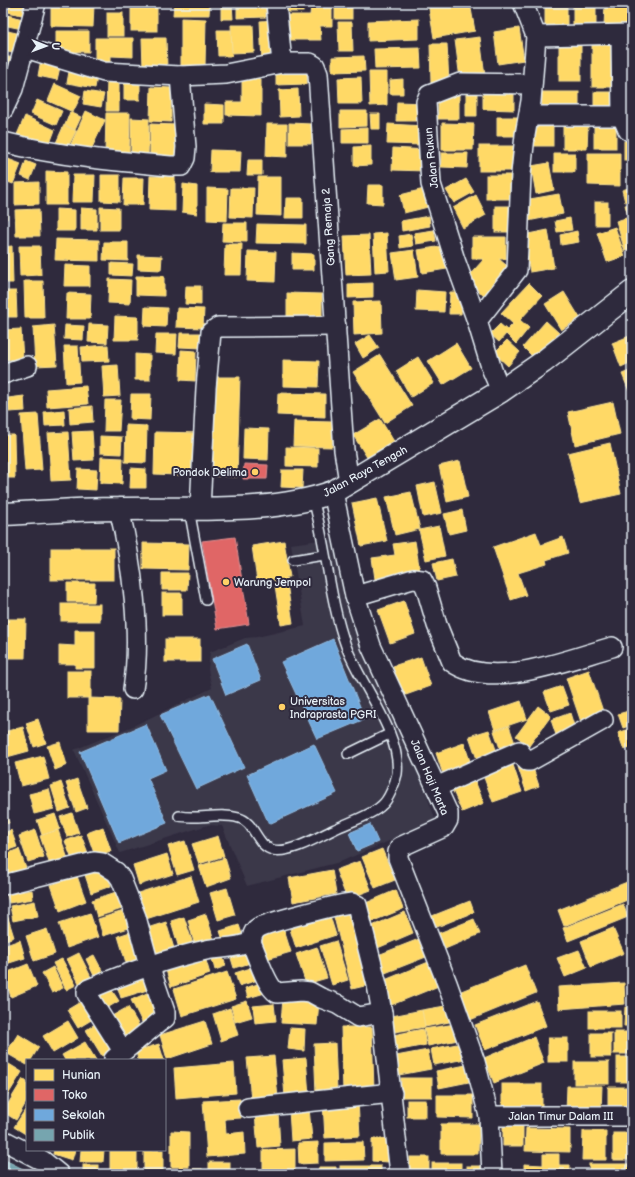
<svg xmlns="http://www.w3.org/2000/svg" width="635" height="1177" viewBox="0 0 635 1177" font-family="'Balsamiq Sans',sans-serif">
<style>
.built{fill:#3b3749}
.homes{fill:#ffd966;stroke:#f8e092}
.shops{fill:#e06666;stroke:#e29092}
.schools{fill:#6fa8dc;stroke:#93bee4}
.public{fill:#76a5af;stroke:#98bcc5}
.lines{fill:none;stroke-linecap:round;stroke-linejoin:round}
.lane-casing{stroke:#e8f1f8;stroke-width:12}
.street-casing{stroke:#e8f1f8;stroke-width:22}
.secondary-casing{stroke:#e8f1f8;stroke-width:25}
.lane{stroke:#2f2a3d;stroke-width:9}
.street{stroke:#2f2a3d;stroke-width:19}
.secondary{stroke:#2f2a3d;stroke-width:22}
.poi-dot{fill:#ffd166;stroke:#2f2a3d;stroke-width:1.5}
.labels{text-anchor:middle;stroke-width:4;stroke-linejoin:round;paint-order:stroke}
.street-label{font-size:11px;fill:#e8f1f8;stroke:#2f2a3d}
.poi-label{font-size:11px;fill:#e8f1f8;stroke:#2f2a3d;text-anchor:start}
</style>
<rect width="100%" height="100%" fill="#2f2a3d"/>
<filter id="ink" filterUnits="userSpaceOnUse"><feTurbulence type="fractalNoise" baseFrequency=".025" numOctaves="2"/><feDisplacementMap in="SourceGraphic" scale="8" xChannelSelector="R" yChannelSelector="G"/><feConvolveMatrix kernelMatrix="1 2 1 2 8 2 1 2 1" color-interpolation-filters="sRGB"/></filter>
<g filter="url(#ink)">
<path class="built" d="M342,537L415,763L436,821L340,862L247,886L222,826L208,825L120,853L74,750L133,726L212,688L208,670L210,652L245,638L257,637L305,626L291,544Z"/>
<g class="homes">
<path d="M3,3H24L22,15L3,11Z"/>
<path d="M95,3H126V6L95,5Z"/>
<path d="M174,3H210L209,15H173Z"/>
<path d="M221,3H232L233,19H221Z"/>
<path d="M237,3H265L266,17L237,18Z"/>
<rect x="280" y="3" width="23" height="9"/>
<rect x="335" y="3" width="17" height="16"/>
<path d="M428,3H443L444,7L470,3L475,31L434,38Z"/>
<path d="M529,3H543L533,10Z"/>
<path d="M573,3H596V30L573,29Z"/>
<path d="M605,3H632V28L604,27Z"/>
<path d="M51,4L94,5L93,27L51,26Z"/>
<path d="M311,5H332V26H320L321,40H281V15H310Z"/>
<rect x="131" y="7" width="26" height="24"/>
<rect x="545" y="7" width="22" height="23"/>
<rect x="107" y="13" width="16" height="23"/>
<path d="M3,14L23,19L22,29L3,25Z"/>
<path d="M181,18L206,19L205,67L181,66Z"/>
<path d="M419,19V39L368,41V21Z"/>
<path d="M276,20L277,61L262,62L260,21Z"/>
<path d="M338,22H352L353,51H339Z"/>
<path d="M231,25H253L254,52L232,53Z"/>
<path d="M519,28L524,60L498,64L494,32Z"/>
<path d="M3,30L21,34L17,54L3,51Z"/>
<path d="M217,30H231L232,56H218Z"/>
<path d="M56,31H89V52L56,51Z"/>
<path d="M480,37L485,76L460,79L455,40Z"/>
<path d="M95,38H133V57L111,56V67L95,66Z"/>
<path d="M142,38H166L167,68H143Z"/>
<rect x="559" y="41" width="22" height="40"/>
<rect x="592" y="43" width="23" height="44"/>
<path d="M430,44H447L449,83L431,84Z"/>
<path d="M420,48L421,68L375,69L374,49Z"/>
<path d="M3,56L14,58L9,81L3,80Z"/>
<path d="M364,56L365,71L332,72V57Z"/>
<path d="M41,59L61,63L57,80L38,76Z"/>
<path d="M70,66L98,71L95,88L67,83Z"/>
<path d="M307,70V84L276,85V71Z"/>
<path d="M369,72H387V105L370,106Z"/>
<path d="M361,77L362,104H339L338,78Z"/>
<path d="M242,79H261V116L226,115V102H242Z"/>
<path d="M403,79V94H390V80Z"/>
<path d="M107,80L119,81V111H106Z"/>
<path d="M124,83L140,84V100H124Z"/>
<path d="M55,84L81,96L73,112L48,101Z"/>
<path d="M151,87L171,88V122L150,121Z"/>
<path d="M466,88L477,89V116H466Z"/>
<path d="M483,88H514V110L483,109Z"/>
<path d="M298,89L299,116L280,117L279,90Z"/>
<path d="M85,91L104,94L101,107L83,104Z"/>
<rect x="542" y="92" width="37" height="22"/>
<rect x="594" y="92" width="18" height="22"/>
<rect x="438" y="94" width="21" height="25"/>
<path d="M37,100L62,111L56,125L31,114Z"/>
<path d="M397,102L425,103L424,121H396Z"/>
<path d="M204,104L224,105V124H204Z"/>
<path d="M86,111L105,120L90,152L71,144Z"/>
<path d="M340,111H367V126L340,127Z"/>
<path d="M70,112L81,117L75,130L65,125Z"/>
<path d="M106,113H130L129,156L105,155Z"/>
<path d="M370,114H380V129H371Z"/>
<path d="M25,116L55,130L47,151L16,137Z"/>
<path d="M497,117H518L517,136H497Z"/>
<path d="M131,118L149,119L148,158L131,157Z"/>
<path d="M289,123L312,124L311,144H289Z"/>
<path d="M442,123L474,124L473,150H442Z"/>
<rect x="594" y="123" width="22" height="25"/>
<path d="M150,124L177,125V161L150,160Z"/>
<path d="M267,124H287V157L266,156Z"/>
<path d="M388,124L425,126L424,145L387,144Z"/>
<path d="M64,125L76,131L66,151L55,145Z"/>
<path d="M563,125L588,126L587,149H563Z"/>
<rect x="530" y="127" width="23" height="19"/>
<path d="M368,128V143H342V129Z"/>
<rect x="624" y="141" width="8" height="19"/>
<path d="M371,146V165L354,166V147Z"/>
<rect x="479" y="146" width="41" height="25"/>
<path d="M393,148L427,150L426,171L392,170Z"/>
<path d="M211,150L241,151L240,172H210Z"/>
<path d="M441,153H468L467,168L441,167Z"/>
<rect x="554" y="153" width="21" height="19"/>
<path d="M588,153H620V186L588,185Z"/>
<path d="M3,157L21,164L13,184L3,180Z"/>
<path d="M248,160H262V175H247Z"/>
<path d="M26,161L36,165L30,180L21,176Z"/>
<path d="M549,163L554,190L536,194L531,166Z"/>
<path d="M46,171L67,172V205H46Z"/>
<path d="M73,175H95L94,202H72Z"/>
<path d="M101,175H120V202L101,201Z"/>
<rect x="486" y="175" width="28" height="24"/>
<path d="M150,176L175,177V211L149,210Z"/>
<path d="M258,177H281V216L257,215Z"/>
<path d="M124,178H144L143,205H123Z"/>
<path d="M466,179L474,192L454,203L446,190Z"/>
<path d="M39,182V204L15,205V183Z"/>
<path d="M183,184L197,186V214L182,212Z"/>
<path d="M368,185H383V204L367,203Z"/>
<path d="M3,187H6L7,219L3,220Z"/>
<path d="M632,187V200L625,202L622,190Z"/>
<path d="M207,188L228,189L227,221L207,220Z"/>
<path d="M231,188H254L253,218L230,217Z"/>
<path d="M428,188L432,206L404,213L400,195Z"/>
<path d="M559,194L563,214L528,221L524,200Z"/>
<path d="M476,195L486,215L463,228L453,208Z"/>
<path d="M286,198H303V218H285Z"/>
<rect x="595" y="202" width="13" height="23"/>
<path d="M632,204V229L625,205Z"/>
<rect x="495" y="206" width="18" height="26"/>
<path d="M100,207L119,208V230H100Z"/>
<path d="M81,208L97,209V230H81Z"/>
<path d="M39,209L40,236H16L15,210Z"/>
<path d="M56,209L75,210V231H56Z"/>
<path d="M429,216L430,226L402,231L401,221Z"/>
<path d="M570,218L572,230L557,232L555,221Z"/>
<path d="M626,218L632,240V249L625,251L616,221Z"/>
<path d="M223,223H247V242L222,241Z"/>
<path d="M257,224L306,225V244L256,243Z"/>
<path d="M615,227L625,256L607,262L597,233Z"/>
<path d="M434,230L436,241L416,244L414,233Z"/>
<path d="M548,230L554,268L530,272L523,235Z"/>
<path d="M577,231L579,242L561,245L560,235Z"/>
<path d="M387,233L389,271L375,272L373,234Z"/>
<path d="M411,234L413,246L400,248L399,236Z"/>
<path d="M369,235L371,274L346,275L344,236Z"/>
<path d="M472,237H506V259H499L513,271L487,299L466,279L484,259H472Z"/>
<path d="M56,239L99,240V261L55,260Z"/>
<path d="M104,242H128V261L103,260Z"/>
<path d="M225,244H242L241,275H224Z"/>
<path d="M449,245L453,268L422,273L418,250Z"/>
<path d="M12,246L13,283H3V247Z"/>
<path d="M19,246H40L41,275L20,276Z"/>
<path d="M414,250L418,277L396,280L392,253Z"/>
<path d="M248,251L276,252L275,282L247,281Z"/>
<path d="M292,253L314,254V270H292Z"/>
<path d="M138,255L162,256L161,270L138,269Z"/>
<path d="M111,263L133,264L132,276L111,275Z"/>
<path d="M65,265L90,266V286H64Z"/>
<path d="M136,276H164V296L136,295Z"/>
<path d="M109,279L131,280L130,304L108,303Z"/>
<path d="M24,281H43L44,318H25Z"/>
<path d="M373,283V297L348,298V284Z"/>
<path d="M529,283L542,296L520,320L529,328L516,344L506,334L499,342L490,334L500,324L507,330L513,324L501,313Z"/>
<path d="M186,286H201V305L185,304Z"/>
<path d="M417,290L445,292L444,312L416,311Z"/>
<path d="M3,291H16L17,317H3Z"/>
<path d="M450,292H463L461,314H449Z"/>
<path d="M564,292L580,318L561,330L545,304Z"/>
<path d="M67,293L91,294L90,319H66Z"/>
<path d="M287,293L322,294V318H287Z"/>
<path d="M381,301L382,333L354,335L353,302Z"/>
<path d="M145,307L167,308L166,327L144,326Z"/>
<path d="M177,308L204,309L203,328L176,327Z"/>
<path d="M115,316L138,317V340H114Z"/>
<path d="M546,321L559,333L535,359L523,347Z"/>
<path d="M89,324L108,325L107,343L88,342Z"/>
<path d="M54,325L57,365L35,366L33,327Z"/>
<path d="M65,325L84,326L83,340L64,339Z"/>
<path d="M21,329L23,359L5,360L3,330Z"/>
<path d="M180,333H203L202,348L179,347Z"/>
<path d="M156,334H177L176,354L155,353Z"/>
<path d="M370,335L379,348L363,358L355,344Z"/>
<path d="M632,335V362L621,367L612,343Z"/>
<path d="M507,340L520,352L508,366L494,353Z"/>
<path d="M456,343L471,368L443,385L428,361Z"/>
<path d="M108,345L109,361L82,362L81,347Z"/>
<path d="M64,346H78L80,382L66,383Z"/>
<path d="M181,350L196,351L195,381L180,380Z"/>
<path d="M135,354L150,355V380H135Z"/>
<path d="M380,355L412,406L385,423L353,372Z"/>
<path d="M418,357L434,383L411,397L396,371Z"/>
<path d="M283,360L319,361L318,387L283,386Z"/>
<path d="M118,365L120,396L104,397L102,366Z"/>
<path d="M632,370V390L629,391L622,374Z"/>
<path d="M212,377H240L237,477L209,476Z"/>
<path d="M86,386L88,404L47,407L46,389Z"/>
<path d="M278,393L325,394V417L277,415Z"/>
<path d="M131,394H151L150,420L130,419Z"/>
<path d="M24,396L25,411L9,412L8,398Z"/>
<path d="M105,400H121L119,431H104Z"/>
<path d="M613,402L620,434L575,445L568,412Z"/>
<path d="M92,406L93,422L70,424L69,408Z"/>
<path d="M64,410L65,425L45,426L44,412Z"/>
<path d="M38,414L42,470L25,471L21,415Z"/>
<path d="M380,419L395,443L368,459L353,435Z"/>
<path d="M294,421L333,422L332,447L293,446Z"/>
<path d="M126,425L147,426L146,463L125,462Z"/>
<path d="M244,428L269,429L268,460L243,459Z"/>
<path d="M92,431L94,460L74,461L72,432Z"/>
<path d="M68,432L71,480L51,481L48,433Z"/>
<path d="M155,432L201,433L199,476L154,474Z"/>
<path d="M3,435H14L15,478H3Z"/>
<path d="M100,436L122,437L121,454L100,453Z"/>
<path d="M610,443L621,494L580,503L568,453Z"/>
<path d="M286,447L318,448V467L286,466Z"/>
<path d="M101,457L123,458L122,484L100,483Z"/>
<path d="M460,461L468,497L447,502L439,466Z"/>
<path d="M131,468L146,469V488H130Z"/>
<path d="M78,469L97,470L96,490L77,489Z"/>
<path d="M282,470H303L302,488L281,487Z"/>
<path d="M435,482L442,513L423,517L417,486Z"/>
<path d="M411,492L420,529L395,535L386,497Z"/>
<path d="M377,498L387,541L361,546L352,503Z"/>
<path d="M462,510L466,530L449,534L444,514Z"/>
<path d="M439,526L445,556L426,560L419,530Z"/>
<path d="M536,532L541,545L563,537L568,553L546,560L547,564L518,573L526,595L511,600L493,547Z"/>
<path d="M284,541L290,577H286L293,623L281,625L274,579L257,581L252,546Z"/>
<path d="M415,541L420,572L375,579L372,558L395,555L393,544Z"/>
<path d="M143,543L189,544L188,570L143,569Z"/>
<rect x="51" y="548" width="63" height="32"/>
<path d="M452,559L456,577L437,581L433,563Z"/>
<path d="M162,573H188L187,590H162Z"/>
<path d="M67,583H95L94,602H67Z"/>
<rect x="162" y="593" width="20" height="22"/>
<path d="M404,601L415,634L390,643L378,610Z"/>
<rect x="61" y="604" width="39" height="17"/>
<path d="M4,619H26L25,658H4Z"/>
<path d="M75,630H95V668H75V664H59V645L75,646Z"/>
<rect x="165" y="639" width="35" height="23"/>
<path d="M421,657L431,686L403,696L393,666Z"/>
<path d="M589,670L604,714L581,722L566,678Z"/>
<rect x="67" y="671" width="24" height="27"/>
<path d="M562,686L569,705L551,711L544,692Z"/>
<path d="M88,698L120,699L119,730H88Z"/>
<path d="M521,701L527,719L495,730L489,712Z"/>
<path d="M538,706L551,716L529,746L516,736Z"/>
<path d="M632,710V725L623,728L618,714Z"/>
<path d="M570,713L576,732L557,738L551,720Z"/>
<path d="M38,719L46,743L34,747L26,723Z"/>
<path d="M509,726L517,749L502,754L494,731Z"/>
<path d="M23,727L29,751L7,757L3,741V732Z"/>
<path d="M632,728V747L624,750L618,733Z"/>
<path d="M489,730L498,755L478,762L469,736Z"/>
<path d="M60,742L67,765L55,770L47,746Z"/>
<path d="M464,743L472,767L444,777L436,753Z"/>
<path d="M43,756L49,779L21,786L15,763Z"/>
<path d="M531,762L539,786L526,791L518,767Z"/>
<path d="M513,765L522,792L493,802L483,775Z"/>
<path d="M77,779L87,808L76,812L66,783Z"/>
<path d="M475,781L484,803L462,812L453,791Z"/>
<path d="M61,782L70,808L59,812L51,786Z"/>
<path d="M49,789L54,809L34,814L29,794Z"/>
<path d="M3,807L9,823L3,825Z"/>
<path d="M72,813L79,833L67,837L60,817Z"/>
<path d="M55,814L60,829L42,835L37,820Z"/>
<path d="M103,827L111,851L95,856L87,833Z"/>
<path d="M11,830L17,847L3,852V833Z"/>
<path d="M35,830L44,857L28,862L19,836Z"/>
<path d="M58,830L70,865L52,871L40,836Z"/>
<path d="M81,835L90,858L74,865L65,841Z"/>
<path d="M218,836L224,856L199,864L192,844Z"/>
<path d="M185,841L194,870L177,875L168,846Z"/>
<path d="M19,849L28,874L3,882V855Z"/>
<path d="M382,849L395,880L375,888L362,857Z"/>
<path d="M167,854L173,874L139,885L133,865Z"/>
<path d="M225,858L231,878L206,887L199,866Z"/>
<path d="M360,861L371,890L347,899L336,870Z"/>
<path d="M105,869L111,886L91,893L85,875Z"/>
<path d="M332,870L336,894L293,902L289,878Z"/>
<path d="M77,876L86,901L60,911L51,885Z"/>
<path d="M191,876L199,902L146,919L138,893Z"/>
<path d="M632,880V898L564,926L558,910Z"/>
<path d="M227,888L235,915L218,920L210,893Z"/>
<path d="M32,890L33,899L9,903L7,894Z"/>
<path d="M396,890L403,909L366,924L359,906Z"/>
<path d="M119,891L125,908L97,917L92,900Z"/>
<path d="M35,901L38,916L13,921L10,906Z"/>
<path d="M470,901L474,912L437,927L432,916Z"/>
<path d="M3,902L14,937L3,941Z"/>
<path d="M623,904L628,917L568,941L563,928Z"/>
<path d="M127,910L132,927L103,936L98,919Z"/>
<path d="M355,911L373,984L352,989L334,917Z"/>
<path d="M405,912L413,933L373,950L365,929Z"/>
<path d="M90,913L98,937L67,948L59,923Z"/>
<path d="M206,914L214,940L195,946L188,920Z"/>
<path d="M330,916L336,935L296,948L290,929Z"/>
<path d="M184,917L194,947L180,952L171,921Z"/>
<path d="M474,919L480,934L445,949L439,933Z"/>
<path d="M166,922L176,955L154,962L144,929Z"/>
<path d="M239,925L244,940L225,946L220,931Z"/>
<path d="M613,928L624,953L591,967L581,941Z"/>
<path d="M47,929L55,954L34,961L26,936Z"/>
<path d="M284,930L291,952L267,959L260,937Z"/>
<path d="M133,931L142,961L127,966L118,936Z"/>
<path d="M419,939L426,957L380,975L373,957Z"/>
<path d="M20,940L25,958L3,965V946Z"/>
<path d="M336,941L348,980L332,985L320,946Z"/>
<path d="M317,947L327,978L306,984L296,954Z"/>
<path d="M253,948L257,961L234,968L230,955Z"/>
<path d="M579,950L587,968L565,977L557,958Z"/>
<path d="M221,952L226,966L215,970L211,955Z"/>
<path d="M79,953L93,981L81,987L67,959Z"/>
<path d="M94,955L106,978L97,982L86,959Z"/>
<path d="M205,957L210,974L171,987L166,970Z"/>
<path d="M62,959L76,985L66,990L53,963Z"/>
<path d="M431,961L441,985L389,1006L380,982Z"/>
<path d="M28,964L37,986L11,997L3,974Z"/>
<path d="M525,965L536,993L470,1020L459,992Z"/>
<path d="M257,966L261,979L239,986L235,973Z"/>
<path d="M53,967L63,988L52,993L42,973Z"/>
<path d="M227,972L236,999L182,1016L174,989Z"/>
<path d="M150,974L154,988L121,998L117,985Z"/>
<path d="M261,983L265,993L248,998L245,988Z"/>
<path d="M624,983L625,1004L559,1009L558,987Z"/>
<path d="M109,986L119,1001L102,1011L93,996Z"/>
<path d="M154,990L163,1012L143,1024L131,1000Z"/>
<path d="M87,998L98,1016L78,1028L67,1010Z"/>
<path d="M283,998L319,1001L317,1025L281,1023Z"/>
<path d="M247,1001L252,1017L235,1022L231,1006Z"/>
<path d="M537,1001L546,1026L485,1050L475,1025Z"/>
<path d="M274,1004L276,1021L255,1023L253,1006Z"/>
<path d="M451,1005L454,1021L425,1027L422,1010Z"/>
<path d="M128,1007L144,1034L129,1043L112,1016Z"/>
<path d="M625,1007H632V1026H624Z"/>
<path d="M230,1008L238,1035L221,1041L213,1014Z"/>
<path d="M422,1010L425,1027L395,1032L392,1016Z"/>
<rect x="589" y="1011" width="32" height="17"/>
<path d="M101,1020L117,1047L102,1056L86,1030Z"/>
<path d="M68,1021L78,1038L53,1053L43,1036Z"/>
<path d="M205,1021L212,1044L167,1059L160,1035Z"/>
<path d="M455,1024L458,1040L428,1046L424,1029Z"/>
<path d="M341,1027H372L374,1091L343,1092Z"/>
<path d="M290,1028L305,1029L304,1051L288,1049Z"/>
<path d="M423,1029L426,1045L396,1051L393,1035Z"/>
<rect x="614" y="1032" width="18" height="22"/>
<rect x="591" y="1033" width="20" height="24"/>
<path d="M18,1034L39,1047L31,1060H27V1065L6,1053Z"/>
<path d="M534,1037L544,1063L494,1083L484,1058Z"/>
<rect x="548" y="1038" width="20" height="24"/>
<path d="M85,1042L96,1060H65L62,1055Z"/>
<path d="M335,1043L337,1092L316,1094L314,1044Z"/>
<path d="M462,1043L465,1059L434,1065L431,1049Z"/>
<path d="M159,1044L164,1060H138L136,1051Z"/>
<path d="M428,1050L431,1069L399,1075L396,1056Z"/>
<path d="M274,1056L278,1098L251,1100L247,1058Z"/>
<rect x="617" y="1057" width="15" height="25"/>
<path d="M306,1058L309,1095L285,1097L282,1060Z"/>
<rect x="574" y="1062" width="35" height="22"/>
<path d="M234,1063L236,1093L176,1098L174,1068Z"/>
<path d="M9,1064L22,1072L3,1103V1074Z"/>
<path d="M466,1065L469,1082L439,1088L436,1071Z"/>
<rect x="401" y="1078" width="31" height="19"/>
<path d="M23,1079L27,1082V1101L16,1120L3,1112Z"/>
<rect x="502" y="1084" width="40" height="27"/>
<path d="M567,1086H602L601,1112H566Z"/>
<rect x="608" y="1087" width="24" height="25"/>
<path d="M437,1095H473V1118L437,1117Z"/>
<path d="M240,1099L241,1118L225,1119L226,1134L244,1132L245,1154L207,1157L203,1101Z"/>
<rect x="407" y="1100" width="19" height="17"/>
<path d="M358,1101L360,1136L325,1138L323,1102Z"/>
<path d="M27,1107V1135L14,1127Z"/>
<path d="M309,1108L312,1139L291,1141L289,1110Z"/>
<path d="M278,1112L280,1146L258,1148L255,1114Z"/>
<path d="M441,1124H479L478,1154H441Z"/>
<path d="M503,1125L523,1126V1146H503Z"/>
<path d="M526,1128L570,1129V1152L525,1151Z"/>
<path d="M171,1131L189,1132V1167H171Z"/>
<path d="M583,1131H606V1160H582Z"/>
<rect x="613" y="1133" width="19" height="27"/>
<path d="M372,1139H389V1162L372,1161Z"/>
<path d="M318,1142V1163L299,1164L298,1143Z"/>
<path d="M363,1142L364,1160L325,1161V1143Z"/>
<path d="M295,1149V1171L263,1172V1150Z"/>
<path d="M54,1150H75L72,1160L53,1154Z"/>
<path d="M81,1150H104L103,1162H80Z"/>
<rect x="110" y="1150" width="27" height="24"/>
<rect x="144" y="1150" width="19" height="24"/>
<path d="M543,1154H559V1165H570V1174H524V1164L543,1165Z"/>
<rect x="410" y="1157" width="19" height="17"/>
<rect x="209" y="1162" width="21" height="12"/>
<rect x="432" y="1163" width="29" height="11"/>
<rect x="589" y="1164" width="43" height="10"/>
<rect x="83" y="1165" width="15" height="9"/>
<rect x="340" y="1166" width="41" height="8"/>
<rect x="467" y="1166" width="22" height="8"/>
<path d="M319,1167H336V1174H318Z"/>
<rect x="168" y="1169" width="34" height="5"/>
</g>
<g class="shops">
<path d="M244,464L268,465L267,479H243Z"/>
<path d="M235,537L249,624L217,629L202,541Z"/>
</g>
<g class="schools">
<path d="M333,639L365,719L317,739L281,662Z"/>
<path d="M247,644L261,680L226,695L212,659Z"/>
<path d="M210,694L244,767L196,789L160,715Z"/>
<path d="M146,724L166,770L148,778L167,823L119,843L80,752Z"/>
<path d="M314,744L337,793L269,824L247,775Z"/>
<path d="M370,824L378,842L357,851L349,833Z"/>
</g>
<path class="public" d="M3,1159L25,1170L23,1174H3Z"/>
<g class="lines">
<defs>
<g id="lane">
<path d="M189,509L206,600"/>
<path d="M293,560L324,555"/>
<path d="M348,754L389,734"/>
<path d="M179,816C198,820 219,812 239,818C255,822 256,846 273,850C290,854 320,836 335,829C347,823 372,815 381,806C389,800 395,783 397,774C402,734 360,684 346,646C329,599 327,548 313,499"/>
</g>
<g id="street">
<path d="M276,3L282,63"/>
<path d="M536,36L632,34"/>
<path d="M25,48L104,72L180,76L226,74L282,63H310L315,66L318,74L344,450L349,482"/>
<path d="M3,110L13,89L36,3"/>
<path d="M529,116H622L621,35"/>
<path d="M622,116L628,130L632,132"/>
<path d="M3,142C58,156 114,161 170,166H181L185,158L186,147L180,76"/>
<path d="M477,321L455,260L431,184L426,102L429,95L460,83L532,84"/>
<path d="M3,374L27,366"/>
<path d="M501,391L492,370L477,321L517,270L521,174L525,135L531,101L536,36L523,3"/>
<path d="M333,492L355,596L371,646L448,813V820L444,827L400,847L398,852V858L447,983L475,1062L489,1116L492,1174"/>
<path d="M119,509C132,562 142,635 133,689"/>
<path d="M200,509L206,388L211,332L218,327L336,326"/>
<path d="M355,596L413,579L422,580L426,588L437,625L452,662C492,691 569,659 612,647"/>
<path d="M436,787L519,751L527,761H530L603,720"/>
<path d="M3,885L94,862L102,863L116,872L121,879L136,917L149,965L165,1012V1018L162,1020L114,1059"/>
<path d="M251,942C257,955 266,986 277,993L301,991L310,992L321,998L337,1004L358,1017L382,1013"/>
<path d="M123,1051L87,994V991L89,989C127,973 165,959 206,950C221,947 236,949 251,942C252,937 253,931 258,928C265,923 343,903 352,903L357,905L377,985L382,1013L400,1174"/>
<path d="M248,1108L392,1093"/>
<path d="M489,1116H632"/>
<path d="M3,1140L43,1161L59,1174"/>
</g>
<path id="secondary" d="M3,514C41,512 80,509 119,509C186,507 270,515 333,492L501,391L543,362L632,292"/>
</defs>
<use href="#lane" class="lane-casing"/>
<use href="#street" class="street-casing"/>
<use href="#secondary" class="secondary-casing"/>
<use href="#lane" class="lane"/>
<use href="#street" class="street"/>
<use href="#secondary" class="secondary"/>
</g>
</g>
<g class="poi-dot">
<circle cx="255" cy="472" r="4"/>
<circle cx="226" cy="582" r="4"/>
<circle cx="282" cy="707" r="4"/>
</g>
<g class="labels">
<g class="street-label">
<text transform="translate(431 158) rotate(-96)" y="4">Jalan Rukun</text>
<text transform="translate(328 227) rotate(-94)" y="4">Gang Remaja 2</text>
<text transform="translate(365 471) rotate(-29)" y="4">Jalan Raya Tengah</text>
<text transform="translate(430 777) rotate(67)" y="4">Jalan Haji Marta</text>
<text x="561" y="1120">Jalan Timur Dalam III</text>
</g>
<g class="poi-label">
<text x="247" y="476" text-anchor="end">Pondok Delima</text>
<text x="234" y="586">Warung Jempol</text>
<text x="290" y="705">Universitas<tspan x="290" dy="13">Indraprasta PGRI</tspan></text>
</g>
</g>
<rect width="635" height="1177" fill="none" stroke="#2f2a3d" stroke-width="16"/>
<rect x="8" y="8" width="619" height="1161" fill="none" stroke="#e8f1f8" stroke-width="1.5" filter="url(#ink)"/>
<rect x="26" y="1059" width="140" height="92" fill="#2f2a3d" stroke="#797a88"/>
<rect x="34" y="1069" width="20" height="12" fill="#ffd966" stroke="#797a88"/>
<text x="62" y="1079" font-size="12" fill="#e8f1f8">Hunian</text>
<rect x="34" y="1089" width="20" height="12" fill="#e06666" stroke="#797a88"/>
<text x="62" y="1099" font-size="12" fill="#e8f1f8">Toko</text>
<rect x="34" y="1109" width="20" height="12" fill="#6fa8dc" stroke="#797a88"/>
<text x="62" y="1119" font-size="12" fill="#e8f1f8">Sekolah</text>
<rect x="34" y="1129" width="20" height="12" fill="#76a5af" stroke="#797a88"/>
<text x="62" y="1139" font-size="12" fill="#e8f1f8">Publik</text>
<g transform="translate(46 46) rotate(91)" stroke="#2f2a3d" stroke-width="3" paint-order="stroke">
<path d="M0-3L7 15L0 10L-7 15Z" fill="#e8f1f8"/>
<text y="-6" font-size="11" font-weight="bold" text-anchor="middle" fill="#e8f1f8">U</text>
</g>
</svg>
